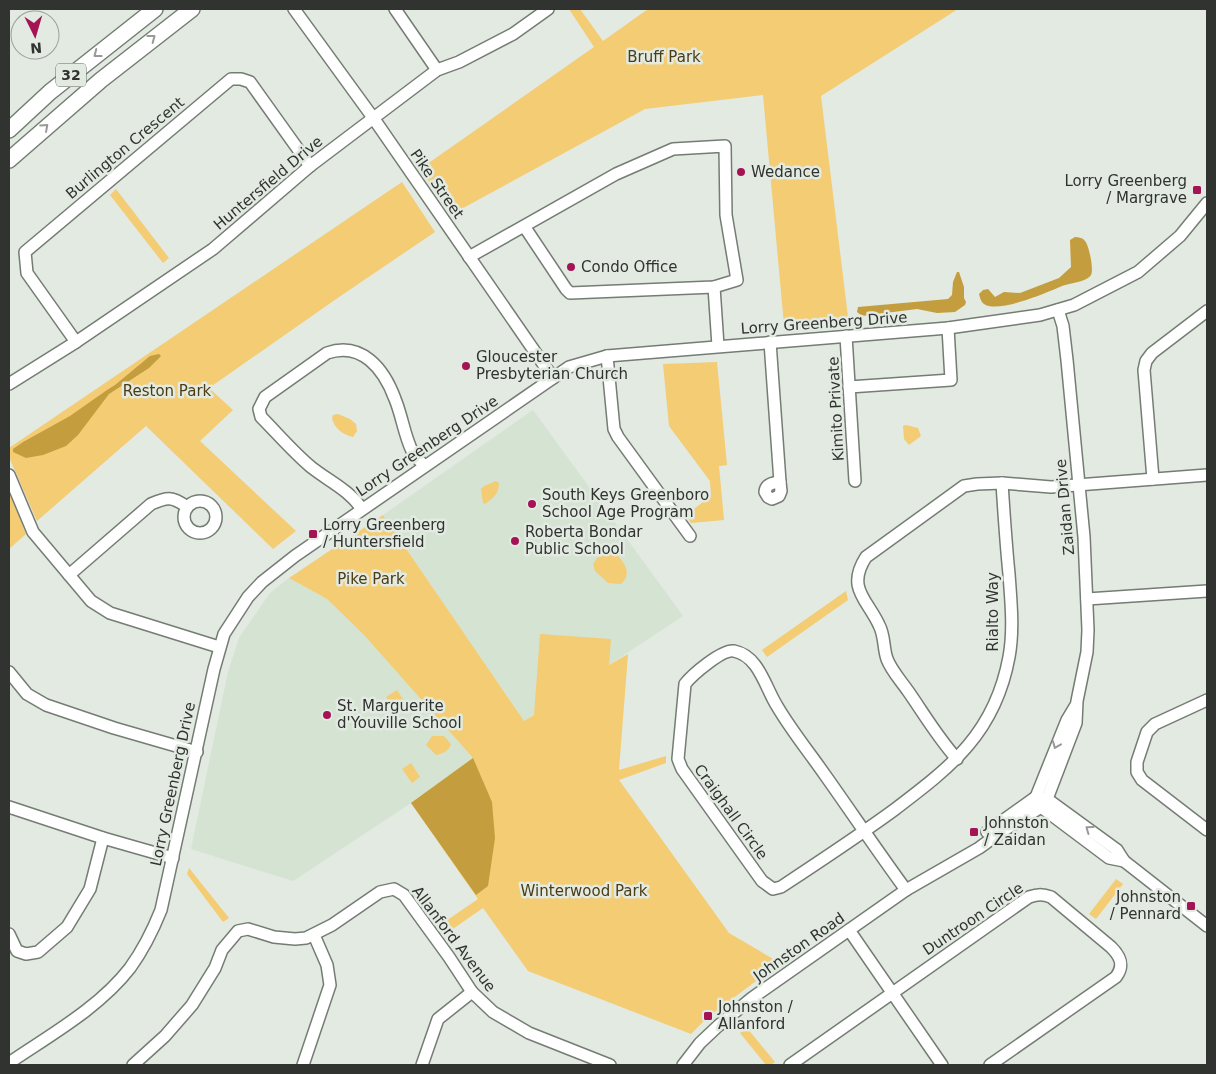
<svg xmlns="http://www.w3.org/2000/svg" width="1216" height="1074" viewBox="0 0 1216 1074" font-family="'DejaVu Sans',sans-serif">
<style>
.built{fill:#d5e3d3}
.green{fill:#f3cc74}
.forest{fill:#c39d3e}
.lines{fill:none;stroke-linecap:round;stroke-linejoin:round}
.minor-casing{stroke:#747c74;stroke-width:14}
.major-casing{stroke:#747c74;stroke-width:18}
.minor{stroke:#fff;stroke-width:11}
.major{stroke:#fff;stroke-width:15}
.oneway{stroke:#989998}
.poi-dot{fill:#a41354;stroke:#e2eae1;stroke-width:2}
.labels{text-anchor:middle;stroke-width:5;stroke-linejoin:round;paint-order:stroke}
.shield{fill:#e2eae1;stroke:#656a65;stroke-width:1}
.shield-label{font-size:14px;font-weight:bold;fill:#303330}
.park-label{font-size:15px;fill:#4c3b14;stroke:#e2eae1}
.street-label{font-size:15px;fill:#303330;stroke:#e2eae1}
.poi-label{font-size:15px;fill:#303330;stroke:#e2eae1;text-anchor:start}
</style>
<rect width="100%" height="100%" fill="#e2eae1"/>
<g class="built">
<path d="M533,410L683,616L524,721L383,515Z"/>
<path d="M289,578L327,599L364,635L473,758L411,803L293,881L191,849L228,672L239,638L270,593Z"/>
</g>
<g class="green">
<path d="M569,9H580L603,41L648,9H958L821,96L848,317L784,325L763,95L645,109L452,214L420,169L594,47Z"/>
<path d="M402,182L435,232L339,297L209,388L233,410L200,441L296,531L273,549L146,426L37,521L9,457V448Z"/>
<path d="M116,189L169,258L163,263L110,195Z"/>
<path d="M717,362L727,465L719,466L724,520L691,523L686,515L711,496L710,481L669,426L663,364Z"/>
<path d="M338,414L350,419L356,424L357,431L353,437C343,435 334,428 332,418L333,415Z"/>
<path d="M906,425L918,428L921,436L909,445L904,439L903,426Z"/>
<path d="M496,481L499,483C499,494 493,498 485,504L483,503L481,489L484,486Z"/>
<path d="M9,490L26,534L9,549Z"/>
<path d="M383,515L524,721L534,715L540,634L611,639L609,665L628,654L619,770L666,756V763L619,780L729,933L780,963L708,1017L691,1034L528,971L483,908L447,933L440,925L478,899L411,803L473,758L364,635L327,599L289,578Z"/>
<path d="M606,553H616C624,563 633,573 621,584L608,583L595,571L593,564L597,558Z"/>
<path d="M846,591L848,600L767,657L762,650Z"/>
<path d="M397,690L408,707L397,714L386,697Z"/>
<path d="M432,736H444L451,744C449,751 442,754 436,755L426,745Z"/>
<path d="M411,763L420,777L412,783L402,769Z"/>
<path d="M189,868L229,918L223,922L187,874Z"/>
<path d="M1116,879L1123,884L1096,919L1089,914Z"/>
<path d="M747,1028L775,1062L771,1065H766L740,1033Z"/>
</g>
<g class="forest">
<path d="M1075,237C1079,237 1083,238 1085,241C1089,245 1094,270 1091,275C1087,282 1070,283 1062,286C1048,292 998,314 984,304C981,302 980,298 979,294L983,290L988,289L995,297L1004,292L1020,293L1059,278L1071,267L1070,240Z"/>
<path d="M957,272H959L964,287V298L966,302L965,305L955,312L937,313L917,309L862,316L857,312L858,307L948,299L952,295L953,282Z"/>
<path d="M159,354L161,356L149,368L109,394L78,435L66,446L43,455L26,458L13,452V449L23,442L70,416L107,390L115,385L150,356Z"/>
<path d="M473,758L492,802L495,838L488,886L476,895L411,803Z"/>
</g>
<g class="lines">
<defs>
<g id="minor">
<path d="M294,9L374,119L553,378"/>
<path d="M395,9L437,70"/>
<path d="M469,257L616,174L673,149L725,146L726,215L737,280L714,287L570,293L566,289L524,226"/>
<path d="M714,287L718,346"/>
<path d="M846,336L855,481"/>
<path d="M76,342L27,273L25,252L231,79H241L250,82L310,166"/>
<path d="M770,342L780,482"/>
<path d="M607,356L614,429L618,437L690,536"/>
<path d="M9,384L76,342L213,249L310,166L437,70L459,62L513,34L548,9"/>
<path d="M849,387L951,380L948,328"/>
<path d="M9,475L33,532L91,601L110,613L219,647"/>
<path d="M1153,479L1144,370L1146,361L1152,353L1207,311"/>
<path d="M780,482L781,491L779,496L772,499L768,497L765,492C766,484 772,483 780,482Z"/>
<circle cx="200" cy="517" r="16"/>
<path d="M362,509C348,489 330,482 311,467C293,452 277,433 261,417L259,409L265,397L327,353C362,341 384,369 395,399C402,416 404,434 412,451C415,456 420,461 424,466"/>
<path d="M69,575L151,504C167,497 172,496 187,507"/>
<path d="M1087,599L1207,591"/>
<path d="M9,672L27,694L46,705L114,728L197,752"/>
<path d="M1207,700L1155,724L1147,732L1137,762V772L1142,780L1207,830"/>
<path d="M957,759C938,738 924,714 908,691C901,681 891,670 887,659C883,648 885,636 879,625C867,599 846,588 866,557L964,486L977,484L1002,483L1051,487L1207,475"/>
<path d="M1036,797L1067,720L1076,705"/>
<path d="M1039,802L1041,807L1109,858L1124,861"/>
<path d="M9,807L103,838L173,858"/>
<path d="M987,832L1036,797L1047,799L1117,850L1124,861L1207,926"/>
<path d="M906,890C878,852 852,813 825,775C809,752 791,730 777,706C765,687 759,656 734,651C722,649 692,675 685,684L678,759L682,769L762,881L773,889L781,887C819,862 857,837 894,810C952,766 995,733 1009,657C1014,630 1011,602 1009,574C1006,544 1004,514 1002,483"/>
<path d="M849,930L942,1065"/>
<path d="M9,934L17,951L26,954L38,952L67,927L90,889L103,838"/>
<path d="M9,1063C50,1035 99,1008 130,968C143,950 153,930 161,910L214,669L224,634L248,597L262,582L295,556L569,367L607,356L948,328L1040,315L1074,305L1138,272L1180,236L1207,203"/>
<path d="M133,1065L165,1036L192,1005L215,968L222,950L238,931L248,929L274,937L295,939L306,938L332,925L380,892L394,889L404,895L449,957L472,992L493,1012L529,1033L610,1065"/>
<path d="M303,1065L330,985L327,965L314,935"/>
<path d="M422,1065L438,1019L472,992"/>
<path d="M683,1065L700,1043L718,1026L752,998L906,890L979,848L1001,832L1041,807L1047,799L1076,723L1077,701L1087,652L1088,630L1084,537L1067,360L1063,326L1058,310"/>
<path d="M790,1065L1029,897C1038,894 1043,894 1051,897L1111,947C1120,956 1125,965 1116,977L990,1065"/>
</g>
<g id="major">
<path d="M9,130L50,92L155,9"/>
<path d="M9,160L101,80L192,9"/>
</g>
</defs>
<use href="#minor" class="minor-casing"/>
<use href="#major" class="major-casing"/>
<use href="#minor" class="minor"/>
<use href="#major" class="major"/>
</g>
<defs><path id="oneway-chevron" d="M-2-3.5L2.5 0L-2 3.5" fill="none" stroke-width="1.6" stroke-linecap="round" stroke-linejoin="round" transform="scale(1.25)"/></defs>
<g class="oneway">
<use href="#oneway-chevron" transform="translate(152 38) rotate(-37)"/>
<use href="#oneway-chevron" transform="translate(97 54) rotate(142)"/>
<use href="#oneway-chevron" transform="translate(45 127) rotate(-42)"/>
<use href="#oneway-chevron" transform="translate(1056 745) rotate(112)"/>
<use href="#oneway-chevron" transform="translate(1089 829) rotate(-144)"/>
</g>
<g class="poi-dot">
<circle cx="741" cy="172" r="5"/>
<rect x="1192" y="185" width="10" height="10" rx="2.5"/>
<circle cx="571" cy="267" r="5"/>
<circle cx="466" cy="366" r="5"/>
<circle cx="532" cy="504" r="5"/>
<rect x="308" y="529" width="10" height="10" rx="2.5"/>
<circle cx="515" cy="541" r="5"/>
<circle cx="327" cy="715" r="5"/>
<rect x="969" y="827" width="10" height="10" rx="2.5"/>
<rect x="1186" y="901" width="10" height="10" rx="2.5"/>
<rect x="703" y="1011" width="10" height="10" rx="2.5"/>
</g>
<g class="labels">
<rect class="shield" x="56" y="63.5" width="30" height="23" rx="4"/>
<g class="shield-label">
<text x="71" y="80">32</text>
</g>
<g class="park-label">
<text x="664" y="62">Bruff Park</text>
<text x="167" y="396">Reston Park</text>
<text x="371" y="584">Pike Park</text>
<text x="584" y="896">Winterwood Park</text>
</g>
<g class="street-label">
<text transform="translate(125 148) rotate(-40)" y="5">Burlington Crescent</text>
<text transform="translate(268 183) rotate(-40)" y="5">Huntersfield Drive</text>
<text transform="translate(437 184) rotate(55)" y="5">Pike Street</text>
<text transform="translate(824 323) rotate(-4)" y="5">Lorry Greenberg Drive</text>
<text transform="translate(836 409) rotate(-93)" y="5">Kimito Private</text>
<text transform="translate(427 446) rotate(-34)" y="5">Lorry Greenberg Drive</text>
<text transform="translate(1065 507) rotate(-95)" y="5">Zaidan Drive</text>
<text transform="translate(993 612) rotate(-90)" y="5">Rialto Way</text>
<text transform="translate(173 784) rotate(-78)" y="5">Lorry Greenberg Drive</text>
<text transform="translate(731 812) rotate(54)" y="5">Craighall Circle</text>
<text transform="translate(973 919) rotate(-34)" y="5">Duntroon Circle</text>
<text transform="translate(454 939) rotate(53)" y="5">Allanford Avenue</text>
<text transform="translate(799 947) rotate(-35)" y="5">Johnston Road</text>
</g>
<g class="poi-label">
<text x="751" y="177">Wedance</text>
<text x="1187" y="186" text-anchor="end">Lorry Greenberg<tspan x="1187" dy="17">/ Margrave</tspan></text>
<text x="581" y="272">Condo Office</text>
<text x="476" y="362">Gloucester<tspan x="476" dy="17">Presbyterian Church</tspan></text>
<text x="542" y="500">South Keys Greenboro<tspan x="542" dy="17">School Age Program</tspan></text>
<text x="323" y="530">Lorry Greenberg<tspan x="323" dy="17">/ Huntersfield</tspan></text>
<text x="525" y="537">Roberta Bondar<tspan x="525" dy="17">Public School</tspan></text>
<text x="337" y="711">St. Marguerite<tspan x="337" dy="17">d'Youville School</tspan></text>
<text x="984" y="828">Johnston<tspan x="984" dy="17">/ Zaidan</tspan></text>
<text x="1181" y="902" text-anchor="end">Johnston<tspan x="1181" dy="17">/ Pennard</tspan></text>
<text x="718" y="1012">Johnston /<tspan x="718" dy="17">Allanford</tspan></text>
</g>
</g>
<rect width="1216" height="1074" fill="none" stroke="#303330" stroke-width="20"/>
<g transform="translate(35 35) rotate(175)"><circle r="24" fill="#e2eae1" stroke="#9ba19a"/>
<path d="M0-4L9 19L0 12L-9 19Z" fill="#a41354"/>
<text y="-8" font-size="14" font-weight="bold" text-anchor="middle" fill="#303330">N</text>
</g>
</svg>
